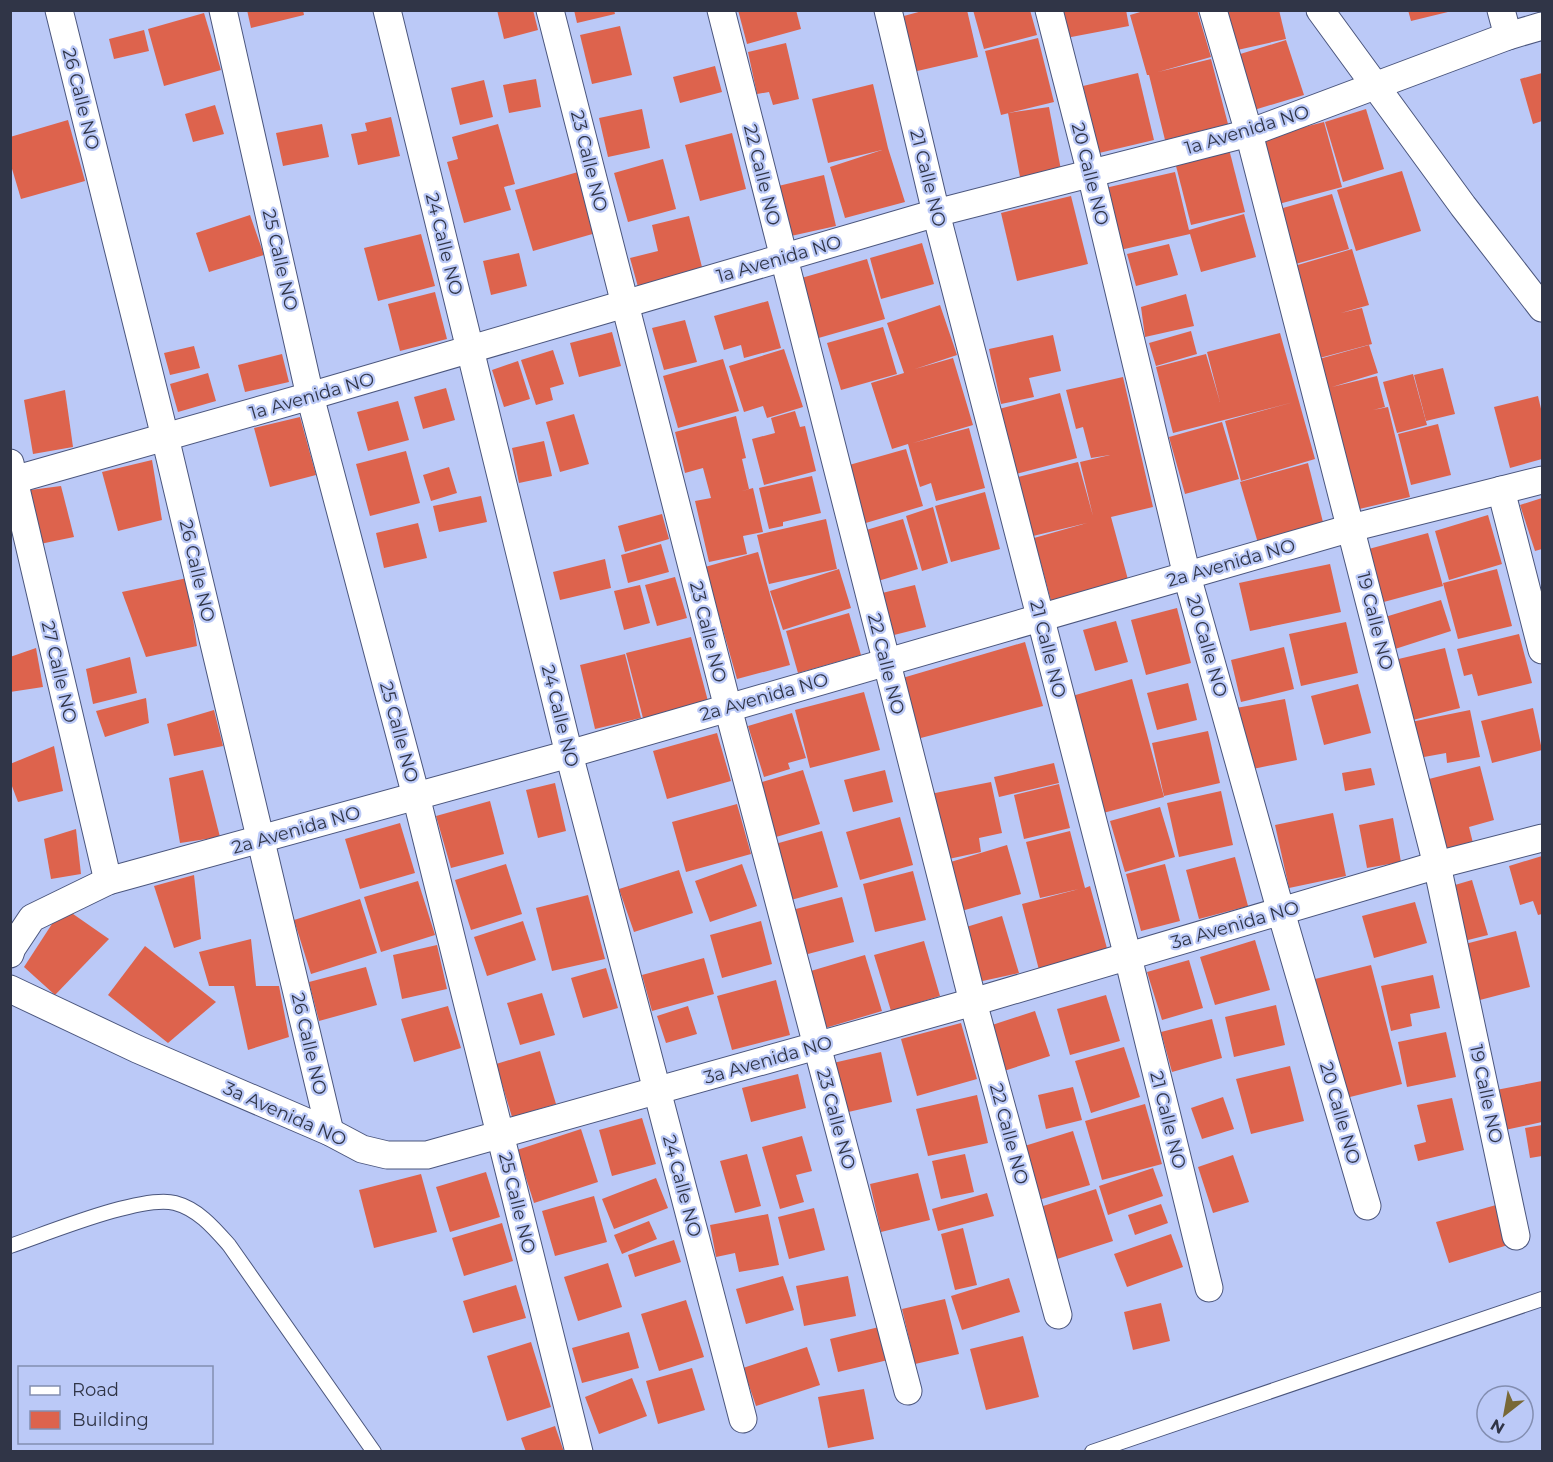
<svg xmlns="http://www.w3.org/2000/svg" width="1553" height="1462" viewBox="0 0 1553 1462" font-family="Montserrat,sans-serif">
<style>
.building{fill:#dd634d}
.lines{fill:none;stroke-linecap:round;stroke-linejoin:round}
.lane-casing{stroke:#4b567d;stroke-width:16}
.street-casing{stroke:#4b567d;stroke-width:29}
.lane{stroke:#fff;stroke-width:14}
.street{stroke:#fff;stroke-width:27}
.labels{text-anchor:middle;stroke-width:4.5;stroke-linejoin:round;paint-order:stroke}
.street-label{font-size:18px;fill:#303547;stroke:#bbc9f7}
</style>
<rect width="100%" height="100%" fill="#bbc9f7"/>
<g class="building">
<path d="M247,10H303L304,15L251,28Z"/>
<path d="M497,10H533L538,30L504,39Z"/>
<path d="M574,10H614L615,14L577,23Z"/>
<path d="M738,10H796L801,29L747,44Z"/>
<path d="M926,10H967L978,57L913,72L900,17Z"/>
<path d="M973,10H1030L1037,35L984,49Z"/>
<path d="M1061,10H1126L1129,26L1066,38Z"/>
<path d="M1147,10H1197L1211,57L1158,72L1211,59L1228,124L1165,140L1149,75H1147L1130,15Z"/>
<path d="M1224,10H1279L1286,39L1233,51Z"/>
<path d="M1408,10H1452V11L1411,21Z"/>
<path d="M204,13L221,70L164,86L148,29Z"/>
<path d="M620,26L632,75L592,84L580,35Z"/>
<path d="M144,30L149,51L114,59L109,39Z"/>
<path d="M1038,38L1054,102L1001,115L985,51Z"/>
<path d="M1286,40L1304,95L1254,110L1237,55Z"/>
<path d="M786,43L799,99L773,105L769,92L757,94L748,52Z"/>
<path d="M715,66L722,92L680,103L673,77Z"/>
<path d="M1138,73L1154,140L1099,153L1083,86Z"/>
<path d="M1542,73V121L1533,124L1520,79Z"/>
<path d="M536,79L541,107L509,113L503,85Z"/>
<path d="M484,80L493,117L460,125L451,88Z"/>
<path d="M873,84L888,148L905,202L845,218L830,167L882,150L828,163L812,99Z"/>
<path d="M215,105L224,134L193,142L185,114Z"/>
<path d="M1049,107L1061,170L1020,177L1008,113Z"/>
<path d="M642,109L650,148L608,157L599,118Z"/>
<path d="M1366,109L1384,169L1343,182L1325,122Z"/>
<path d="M391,117L400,156L358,165L351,134L367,131L365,123Z"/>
<path d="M68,120L85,181L21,199L10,162V137Z"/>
<path d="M1324,122L1342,187L1275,205L1257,139Z"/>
<path d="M322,124L329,157L283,166L276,133Z"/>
<path d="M498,124L515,184L504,187L511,210L464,223L447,162L458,159L452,137Z"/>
<path d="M732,133L746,189L700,201L685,145Z"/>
<path d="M1229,149L1245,212L1191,225L1175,162Z"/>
<path d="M663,159L676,209L628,222L614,173Z"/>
<path d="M1402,171L1421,231L1356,251L1337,190Z"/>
<path d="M578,172L596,233L533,251L515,190Z"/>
<path d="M1175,172L1189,230L1244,214L1256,257L1201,272L1190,234L1120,250L1105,188Z"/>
<path d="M824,175L836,226L782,238L770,188Z"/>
<path d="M1332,194L1349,249L1292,265L1276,210Z"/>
<path d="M1071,196L1088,264L1017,281L1001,213Z"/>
<path d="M250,215L264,255L209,272L196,233Z"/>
<path d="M689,216L703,271L638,287L630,258L658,251L652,225Z"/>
<path d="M421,234L435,286L378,301L364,248Z"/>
<path d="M922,243L934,284L881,299L870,258Z"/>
<path d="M1169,244L1178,275L1136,286L1127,254Z"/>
<path d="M1352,249L1369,305L1341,313L1362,308L1372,344L1312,360L1291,267Z"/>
<path d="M519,253L527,286L491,295L483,261Z"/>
<path d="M867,259L885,319L815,339L798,279Z"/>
<path d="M435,292L447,339L400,351L388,304Z"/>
<path d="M1186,294L1194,326L1145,337L1141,307Z"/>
<path d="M768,301L781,348L744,358L741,345L724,350L714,316Z"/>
<path d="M940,305L957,355L915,369L953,358L973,425L913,443L969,428L985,488L936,501L931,483L920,487L908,444L892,449L871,383L904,373L887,323Z"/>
<path d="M685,320L697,362L664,370L652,328Z"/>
<path d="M883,327L897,374L841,390L827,343Z"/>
<path d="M1191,331L1197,354L1156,366L1149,343Z"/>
<path d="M612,332L621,366L579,377L570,343Z"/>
<path d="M1280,333L1315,459L1241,481L1225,421L1294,402L1173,433L1156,367L1206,354L1220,402L1207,352Z"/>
<path d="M1053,335L1061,371L1029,378L1034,397L1001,404L989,349Z"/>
<path d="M1369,345L1378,373L1332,387L1377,376L1385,407L1373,410L1388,407L1410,497L1351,511L1339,465L1348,462L1339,464L1336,419L1329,388L1320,390L1312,361Z"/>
<path d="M194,346L200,368L170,375L164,353Z"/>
<path d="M784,349L803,407L767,418L763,406L744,412L729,366Z"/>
<path d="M553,350L564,384L550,388L553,400L536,405L521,360Z"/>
<path d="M282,354L289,382L245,392L238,365Z"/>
<path d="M723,359L739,411L678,428L663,376Z"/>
<path d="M518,361L530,399L504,407L492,370Z"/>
<path d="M1443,368L1455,414L1426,421L1414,375Z"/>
<path d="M208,373L216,401L178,412L170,384Z"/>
<path d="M1413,374L1427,425L1397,433L1383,382Z"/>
<path d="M1123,377L1153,507L1111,517L1130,587L1053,608L1034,538L1087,523L1033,536L1018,477L1078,462L1093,516L1080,462L1110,455L1091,458L1083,427L1076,429L1066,390Z"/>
<path d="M446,388L455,420L423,429L414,397Z"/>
<path d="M65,390L73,447L33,454L24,400Z"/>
<path d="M1060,393L1077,458L1016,474L999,409Z"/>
<path d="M1538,396L1542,413V459L1510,468L1494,407Z"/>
<path d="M398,401L409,440L368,451L357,412Z"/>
<path d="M795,411L800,427L805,426L816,471L764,485L752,439L775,433L771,418Z"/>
<path d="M574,414L589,464L560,472L546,422Z"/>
<path d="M736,416L746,458L742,459L749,489L739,492L753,488L763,532L743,536L747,554L709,562L695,501L711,498L703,468L685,473L675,432Z"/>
<path d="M300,417L316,475L270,487L254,428Z"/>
<path d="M1222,422L1239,479L1185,494L1169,437Z"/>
<path d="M1438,424L1451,475L1411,485L1398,434Z"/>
<path d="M544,441L552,476L519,483L512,448Z"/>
<path d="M906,449L923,506L859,525L842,467Z"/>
<path d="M406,451L420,503L370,516L356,464Z"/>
<path d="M152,460L162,520L118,531L102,472Z"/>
<path d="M1308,463L1324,526L1258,543L1240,482Z"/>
<path d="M449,467L457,493L431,501L423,475Z"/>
<path d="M812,476L821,513L783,522V526L769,529L759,488Z"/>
<path d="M61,486L74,537L40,544L30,490Z"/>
<path d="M985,492L1000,549L951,562L935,506Z"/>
<path d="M481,496L487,522L439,532L433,506Z"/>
<path d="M1542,498V549L1535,551L1520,505Z"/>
<path d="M933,507L948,563L922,571L906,516Z"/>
<path d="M662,514L669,539L625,552L618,526Z"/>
<path d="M1488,515L1502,564L1449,580L1435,531Z"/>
<path d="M826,519L837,569L769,584L757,535Z"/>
<path d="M903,519L918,569L878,581L863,531Z"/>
<path d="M418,523L427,558L384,568L376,533Z"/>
<path d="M1428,533L1443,586L1380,603L1365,550Z"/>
<path d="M661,544L669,572L628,583L621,555Z"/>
<path d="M758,552L790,665L737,679L705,567Z"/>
<path d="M605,559L611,588L560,600L553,572Z"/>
<path d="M1330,564L1341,612L1250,631L1239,583Z"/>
<path d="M839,569L851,608L783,630L770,591Z"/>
<path d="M1497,569L1512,626L1458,639L1443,583Z"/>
<path d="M675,577L687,618L657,626L645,585Z"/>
<path d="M187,578L197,646L146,657L122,592Z"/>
<path d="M640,585L650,623L624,630L614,591Z"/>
<path d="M915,585L926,627L890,636L878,594Z"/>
<path d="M1441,600L1451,631L1395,649L1385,617Z"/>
<path d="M1177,608L1191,663L1146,675L1131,620Z"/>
<path d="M849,613L861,655L798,673L786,631Z"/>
<path d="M1116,621L1128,662L1095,671L1083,630Z"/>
<path d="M1346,622L1358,673L1301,686L1289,634Z"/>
<path d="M1519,634L1532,683L1478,696L1472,674L1464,676L1457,649Z"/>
<path d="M691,637L709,705L644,722L626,653Z"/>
<path d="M1025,642L1043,706L917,739L899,679Z"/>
<path d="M1284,647L1294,689L1241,702L1231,660Z"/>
<path d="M36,648L43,687L10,692V657Z"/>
<path d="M1445,648L1460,708L1405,722L1390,661Z"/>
<path d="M625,654L641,718L595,729L580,665Z"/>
<path d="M130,657L137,693L93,704L86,669Z"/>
<path d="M1132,679L1164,797L1103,813L1072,696Z"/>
<path d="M1188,683L1197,720L1157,730L1147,693Z"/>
<path d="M1358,684L1371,733L1324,745L1311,696Z"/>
<path d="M864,692L880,750L810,768L795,710Z"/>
<path d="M146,698L149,723L105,737L96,711Z"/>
<path d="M1285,699L1297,760L1248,770L1236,708Z"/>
<path d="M1533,708L1542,750L1492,763L1481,721Z"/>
<path d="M214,710L223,746L174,756L167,724Z"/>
<path d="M1470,710L1480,757L1447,763L1446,753L1413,759L1406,723Z"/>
<path d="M792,713L806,758L788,763L790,769L764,777L748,726Z"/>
<path d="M1208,731L1220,783L1164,796L1152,743Z"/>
<path d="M717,733L731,781L667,799L653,751Z"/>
<path d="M54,746L63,791L18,802L10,781V764Z"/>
<path d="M1054,763L1059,783L999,797L994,777Z"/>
<path d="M1480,766L1494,820L1469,827L1474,847L1438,857L1425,780Z"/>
<path d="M1371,768L1375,785L1345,791L1342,773Z"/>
<path d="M203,770L220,837L180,843L169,778Z"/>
<path d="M803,770L820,824L776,837L759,783Z"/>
<path d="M885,770L893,802L853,812L844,780Z"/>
<path d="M991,782L1002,833L979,838L981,852L944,860L930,794Z"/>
<path d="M555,783L566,831L538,838L526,790Z"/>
<path d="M1059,784L1070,828L1024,839L1014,795Z"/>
<path d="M1221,791L1233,845L1179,857L1167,803Z"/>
<path d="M490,801L504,854L451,868L436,816Z"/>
<path d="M737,804L751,854L686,872L672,822Z"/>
<path d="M1160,807L1175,857L1125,872L1110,821Z"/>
<path d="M1333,813L1346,876L1289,888L1275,825Z"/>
<path d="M900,817L913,865L860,880L846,832Z"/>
<path d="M1393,818L1401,862L1367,868L1359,825Z"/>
<path d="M400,823L415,873L360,889L345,839Z"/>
<path d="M76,829L81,874L51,879L44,839Z"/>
<path d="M822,831L838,887L791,900L775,844Z"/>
<path d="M1070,831L1085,888L1090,886L1108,952L1039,970L1022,904L1079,889L1040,898L1026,842Z"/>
<path d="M1007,845L1021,894L958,912L944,864Z"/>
<path d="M1542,856V914L1538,915L1533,901L1520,905L1509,866Z"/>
<path d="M1235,857L1248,906L1199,919L1186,870Z"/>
<path d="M506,864L522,914L471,930L455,880Z"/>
<path d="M742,864L757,906L710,922L695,881Z"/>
<path d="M1165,864L1180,921L1141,931L1126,874Z"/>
<path d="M679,870L693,913L634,932L619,889Z"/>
<path d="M913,871L926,920L875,932L863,884Z"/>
<path d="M194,875L201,939L174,948L154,886Z"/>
<path d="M1472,880L1488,935L1464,941L1448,887Z"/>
<path d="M418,881L435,935L381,952L364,897Z"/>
<path d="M588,895L605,959L552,971L536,908Z"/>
<path d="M842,897L854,942L804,955L792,910Z"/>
<path d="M360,899L377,953L311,974L294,920Z"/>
<path d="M1415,902L1427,943L1374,958L1362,916Z"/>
<path d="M63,907L109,939L55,995L24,967Z"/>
<path d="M1002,916L1019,973L978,982L963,928Z"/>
<path d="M523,921L536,960L487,976L474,937Z"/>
<path d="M761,921L772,964L722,978L710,935Z"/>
<path d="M1516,931L1530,987L1476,1001L1461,945Z"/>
<path d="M251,939L256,986H279L289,1037L248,1050L234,986H209L199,952Z"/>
<path d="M1255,940L1270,990L1215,1005L1200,957Z"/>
<path d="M924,941L940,996L891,1011L874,955Z"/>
<path d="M437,945L447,989L402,999L393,955Z"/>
<path d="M145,946L216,1002L168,1043L108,995Z"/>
<path d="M865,955L882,1011L822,1029L804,973Z"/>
<path d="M704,958L714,994L652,1011L642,975Z"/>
<path d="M1189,960L1203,1008L1162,1020L1147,972Z"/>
<path d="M1371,965L1402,1084L1338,1100L1307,981Z"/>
<path d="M366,967L377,1005L319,1021L309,982Z"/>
<path d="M606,968L618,1008L583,1018L571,978Z"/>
<path d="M1433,975L1440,1008L1410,1014L1412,1026L1391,1031L1381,986Z"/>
<path d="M776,980L790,1035L732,1050L717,996Z"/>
<path d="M542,993L555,1035L520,1045L507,1003Z"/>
<path d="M1106,995L1120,1041L1070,1055L1057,1009Z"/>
<path d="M1276,1005L1285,1045L1234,1057L1225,1017Z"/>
<path d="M448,1006L461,1048L414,1062L401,1019Z"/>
<path d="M688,1006L697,1034L666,1043L657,1016Z"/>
<path d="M1035,1011L1050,1056L1004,1071L989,1026Z"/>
<path d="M1212,1019L1222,1058L1172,1072L1161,1032Z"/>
<path d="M961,1023L977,1079L917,1096L901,1039Z"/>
<path d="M1446,1032L1456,1077L1407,1087L1398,1042Z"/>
<path d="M1124,1047L1140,1097L1091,1113L1075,1061Z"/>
<path d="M540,1051L556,1104L512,1117L496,1064Z"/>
<path d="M881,1052L892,1102L844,1113L833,1063Z"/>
<path d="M1290,1066L1304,1121L1251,1134L1236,1079Z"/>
<path d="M798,1074L806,1108L751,1122L742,1088Z"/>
<path d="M1542,1081V1122L1505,1130L1496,1090Z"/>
<path d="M1073,1087L1082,1120L1046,1129L1038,1095Z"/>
<path d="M977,1095L988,1143L928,1156L916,1109Z"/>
<path d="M1223,1097L1234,1129L1202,1139L1191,1108Z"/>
<path d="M1452,1098L1464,1150L1418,1161L1414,1145L1426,1142L1417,1105Z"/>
<path d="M1145,1104L1162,1164L1102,1180L1085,1121Z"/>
<path d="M642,1118L656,1164L612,1176L599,1130Z"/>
<path d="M1542,1125V1156L1530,1158L1525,1128Z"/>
<path d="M581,1129L598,1182L534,1203L517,1150Z"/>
<path d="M1073,1131L1090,1185L1035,1201L1018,1148Z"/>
<path d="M802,1136L812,1171L796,1175L804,1202L780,1209L762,1147Z"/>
<path d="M747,1154L761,1206L735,1213L720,1161Z"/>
<path d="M965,1154L974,1192L941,1199L932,1161Z"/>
<path d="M1233,1155L1249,1202L1213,1213L1198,1167Z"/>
<path d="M1153,1168L1163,1196L1108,1215L1099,1186Z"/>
<path d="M486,1172L500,1217L450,1232L436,1187Z"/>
<path d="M918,1173L930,1220L881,1232L870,1184Z"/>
<path d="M421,1174L437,1232L374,1248L359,1190Z"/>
<path d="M656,1178L668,1208L614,1229L602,1199Z"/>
<path d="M1096,1189L1113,1241L1054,1260L1037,1208Z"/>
<path d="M987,1193L994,1216L938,1231L932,1209Z"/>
<path d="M594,1196L607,1242L555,1256L542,1211Z"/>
<path d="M1161,1204L1168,1223L1135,1235L1128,1215Z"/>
<path d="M1496,1205L1508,1245L1449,1263L1436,1222Z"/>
<path d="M814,1208L825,1250L789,1259L778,1217Z"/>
<path d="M768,1214L779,1265L739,1272L735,1253L716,1257L710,1225Z"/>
<path d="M649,1221L657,1239L622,1254L614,1235Z"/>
<path d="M502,1223L513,1261L464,1276L452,1238Z"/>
<path d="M963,1228L977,1285L955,1290L941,1234Z"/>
<path d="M1171,1234L1183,1267L1127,1287L1114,1254Z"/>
<path d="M674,1240L681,1262L635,1277L628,1255Z"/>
<path d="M608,1263L622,1307L578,1321L564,1277Z"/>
<path d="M783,1276L794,1310L746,1324L736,1289Z"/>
<path d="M848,1276L856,1316L804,1326L796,1286Z"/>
<path d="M1009,1278L1020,1312L962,1330L951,1296Z"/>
<path d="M516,1285L526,1318L473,1333L463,1301Z"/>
<path d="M945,1299L959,1354L915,1364L902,1309Z"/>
<path d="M686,1300L704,1357L659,1371L641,1314Z"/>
<path d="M1161,1303L1170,1341L1133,1350L1124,1312Z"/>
<path d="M879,1327L888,1360L838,1372L830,1339Z"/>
<path d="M629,1332L639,1368L582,1383L572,1348Z"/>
<path d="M1023,1336L1039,1397L986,1410L970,1349Z"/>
<path d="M531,1342L551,1407L507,1421L487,1356Z"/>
<path d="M807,1347L820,1385L756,1406L743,1368Z"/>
<path d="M692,1368L705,1410L658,1424L646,1381Z"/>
<path d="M632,1378L647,1416L599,1434L585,1397Z"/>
<path d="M864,1389L874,1439L828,1448L818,1397Z"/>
<path d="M555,1426L564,1452H526L521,1438Z"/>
</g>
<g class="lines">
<defs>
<g id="lane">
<path d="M10,1246C46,1234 142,1194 175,1203C198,1209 214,1228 229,1245L374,1452"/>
<path d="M1092,1452L1542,1299"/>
</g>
<g id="street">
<path d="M59,10L165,437L330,1132"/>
<path d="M223,10L310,396L416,796L579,1452"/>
<path d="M387,10L569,754L743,1419"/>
<path d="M550,10L728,708L908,1391"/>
<path d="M721,10L973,1002L1058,1315"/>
<path d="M888,10L936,213L1128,957L1209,1288"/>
<path d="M1049,10L1091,174L1187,576L1281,912L1367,1206"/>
<path d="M1213,10L1249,133L1437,865L1516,1236"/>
<path d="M1320,10L1463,206L1542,308"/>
<path d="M1501,10L1508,36"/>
<path d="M10,463L108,881"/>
<path d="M10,481L310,396L936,213L1249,133L1508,36L1542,26"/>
<path d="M1501,490L1542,650"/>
<path d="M10,954L12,948L32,918L108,881L569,754L1351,528L1542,480"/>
<path d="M10,989L137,1049L330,1132L362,1149L387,1155H427L973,1002L1437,865L1542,838"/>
</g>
</defs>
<use href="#lane" class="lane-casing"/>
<use href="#street" class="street-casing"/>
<use href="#lane" class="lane"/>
<use href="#street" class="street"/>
</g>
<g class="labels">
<g class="street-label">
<text transform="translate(81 99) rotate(76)" y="6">26 Calle NO</text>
<text transform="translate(1247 130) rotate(-17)" y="6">1a Avenida NO</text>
<text transform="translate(589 161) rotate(76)" y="6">23 Calle NO</text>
<text transform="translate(1090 174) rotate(76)" y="6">20 Calle NO</text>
<text transform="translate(762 175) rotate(76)" y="6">22 Calle NO</text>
<text transform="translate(928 178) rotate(76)" y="6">21 Calle NO</text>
<text transform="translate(444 244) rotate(76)" y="6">24 Calle NO</text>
<text transform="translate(779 259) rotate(-16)" y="6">1a Avenida NO</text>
<text transform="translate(280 260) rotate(77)" y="6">25 Calle NO</text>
<text transform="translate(312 396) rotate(-16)" y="6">1a Avenida NO</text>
<text transform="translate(1231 563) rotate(-16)" y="6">2a Avenida NO</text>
<text transform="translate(197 571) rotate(77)" y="6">26 Calle NO</text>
<text transform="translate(1375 621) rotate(76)" y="6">19 Calle NO</text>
<text transform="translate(708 632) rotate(76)" y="6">23 Calle NO</text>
<text transform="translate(1207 646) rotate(74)" y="6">20 Calle NO</text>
<text transform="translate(1048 649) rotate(76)" y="6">21 Calle NO</text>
<text transform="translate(886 664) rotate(76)" y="6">22 Calle NO</text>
<text transform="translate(59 672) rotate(77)" y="6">27 Calle NO</text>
<text transform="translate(764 697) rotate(-16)" y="6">2a Avenida NO</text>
<text transform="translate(560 716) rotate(76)" y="6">24 Calle NO</text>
<text transform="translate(399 732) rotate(75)" y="6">25 Calle NO</text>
<text transform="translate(296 830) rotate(-16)" y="6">2a Avenida NO</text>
<text transform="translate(1235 925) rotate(-16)" y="6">3a Avenida NO</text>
<text transform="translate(309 1044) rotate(77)" y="6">26 Calle NO</text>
<text transform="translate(768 1060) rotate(-16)" y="6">3a Avenida NO</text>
<text transform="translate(1486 1094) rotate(78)" y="6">19 Calle NO</text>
<text transform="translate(1340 1113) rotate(74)" y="6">20 Calle NO</text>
<text transform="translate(285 1114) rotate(24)" y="6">3a Avenida NO</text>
<text transform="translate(836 1119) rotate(75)" y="6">23 Calle NO</text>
<text transform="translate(1168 1120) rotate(76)" y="6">21 Calle NO</text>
<text transform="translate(1009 1134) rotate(75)" y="6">22 Calle NO</text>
<text transform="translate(682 1186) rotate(75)" y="6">24 Calle NO</text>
<text transform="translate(517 1203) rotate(76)" y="6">25 Calle NO</text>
</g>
</g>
<rect width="1553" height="1462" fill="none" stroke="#303547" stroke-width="24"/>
<rect x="18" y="1366" width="195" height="78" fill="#bbc9f7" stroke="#838eb1" stroke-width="1.5"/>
<rect x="30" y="1386" width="30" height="9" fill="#ffffff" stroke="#838eb1" stroke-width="1.5"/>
<text x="72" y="1396" font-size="18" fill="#303547">Road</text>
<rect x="30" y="1411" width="30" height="18" fill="#dd634d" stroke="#838eb1" stroke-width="1.5"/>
<text x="72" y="1426" font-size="18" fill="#303547">Building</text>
<g transform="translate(1505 1414) rotate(211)"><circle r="28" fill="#bbc9f7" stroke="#838eb1" stroke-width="1.5"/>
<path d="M0-4.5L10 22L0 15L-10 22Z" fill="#786836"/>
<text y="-9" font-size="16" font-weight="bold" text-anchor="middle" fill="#303547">N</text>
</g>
</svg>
